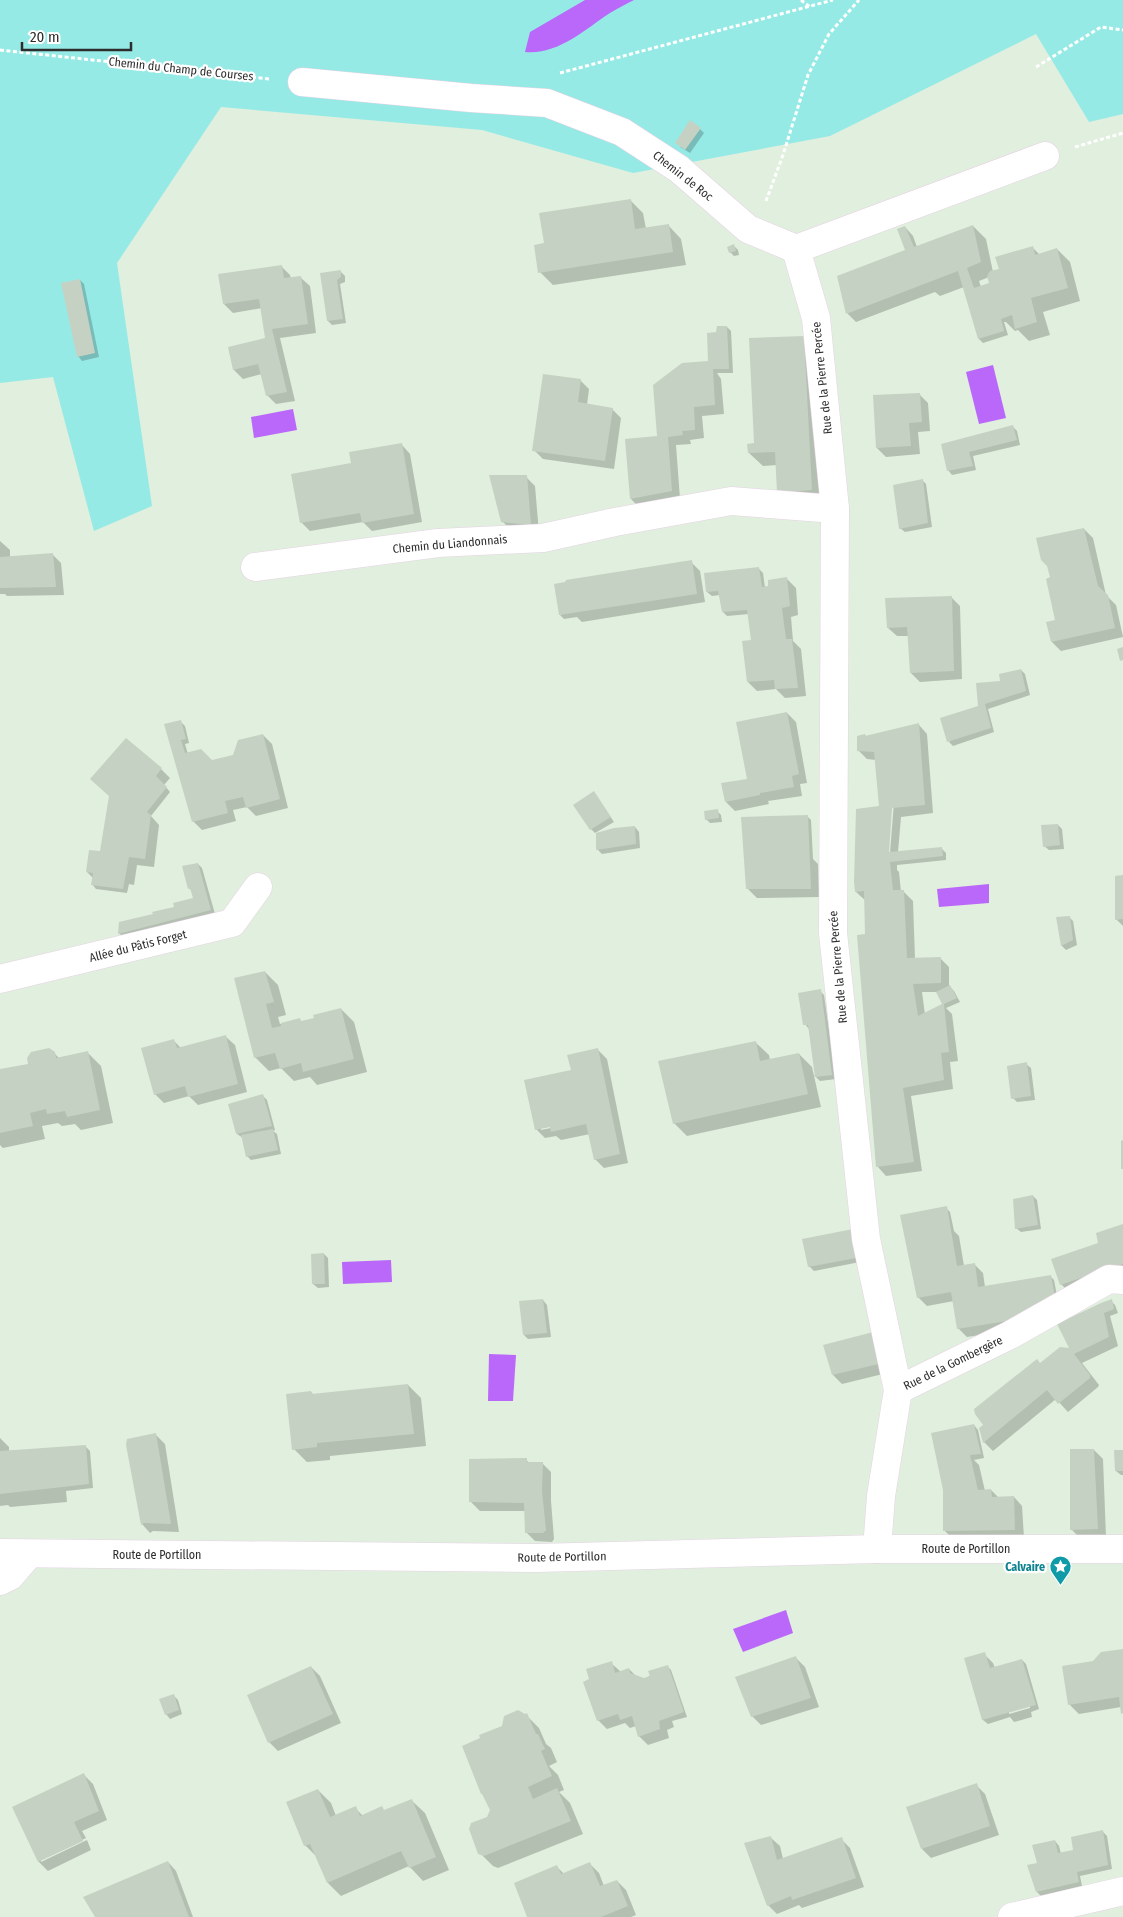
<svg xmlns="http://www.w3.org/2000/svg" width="1123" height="1917" viewBox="0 0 1123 1917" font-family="'Fira Sans Condensed',sans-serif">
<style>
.green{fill:#96eae6}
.water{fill:#b968fa}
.shadow{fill:#0003;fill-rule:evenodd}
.building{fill:#c5d2c3}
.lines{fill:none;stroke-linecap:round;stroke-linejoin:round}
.minor-casing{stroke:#e6d3e4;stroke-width:29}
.path{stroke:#fff;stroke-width:3;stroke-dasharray:4 2.5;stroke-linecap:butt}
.minor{stroke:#fff;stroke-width:28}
.labels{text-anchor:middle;stroke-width:4.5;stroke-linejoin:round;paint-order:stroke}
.street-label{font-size:12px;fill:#2d2d2d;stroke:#fff}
.culture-label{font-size:12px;font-weight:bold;fill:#0d838f;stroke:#fff;text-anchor:end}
</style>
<rect width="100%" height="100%" fill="#e0efde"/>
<path class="green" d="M0,0H1123V114L1089,122L1036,34L830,136L633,173L482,130L221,107L117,263L152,506L94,531L53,377L0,383Z"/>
<g class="water">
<path d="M585,0H634C626,4 618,8 610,13C584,30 558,55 525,52L530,32Z"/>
<path d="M993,365L1006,418L979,424L966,372Z"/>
<path d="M293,409L297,430L254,438L251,417Z"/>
<path d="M989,884V903L939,907L937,889Z"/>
<path d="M391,1260L392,1282L343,1284L342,1262Z"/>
<path d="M489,1354L516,1355L513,1401H488Z"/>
<path d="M786,1610L793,1633L743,1652L733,1629Z"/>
</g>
<g class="shadow">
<path d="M700,129L704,133L690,153L680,147Z"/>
<path d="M630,200L643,213L646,229L668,225L681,239L686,265L553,285L540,272L545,244Z"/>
<path d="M973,226L986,239L993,272L1000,270L1032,247L1040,255L1057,249L1070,262L1080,301L1043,312L1050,335L1029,341L1018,330L1015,331L1006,322H1004L1008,335L983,343L979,339L964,287L940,296L935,292L856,322L848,314L839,277L907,251L905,227L913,236L917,247ZM989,277L990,284L981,287L979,281Z"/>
<path d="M734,246L738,250L739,255L734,256L730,252Z"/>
<path d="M281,266L290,275L291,279L301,278L310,286L316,333L280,338L295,401L276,404L267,395L262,374L243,379L234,370L229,348L266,339L262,308L233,313L224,304Z"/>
<path d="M341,272L345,276V282L340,284L346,323L332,325L328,321L322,274Z"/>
<path d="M80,280L84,284L99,357L82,361L78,356Z"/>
<path d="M727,327L731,331L733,373H717L721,379L724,414L702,416L704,438L690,440L691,444L676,445L680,499L640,508L631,499L659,437L710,363L717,334Z"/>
<path d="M803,338L817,351L824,503L792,506L777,465L763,466L749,453L756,444Z"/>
<path d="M580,380L589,389L587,405L612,409L621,418L614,469L543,459L534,450Z"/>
<path d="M919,394L928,403L930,431L918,432L920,454L886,457L877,448Z"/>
<path d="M1013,427L1017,431L1020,445L973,456L976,470L952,475L948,470L942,445Z"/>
<path d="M402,445L410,454L422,522L372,531L363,522L310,531L301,522Z"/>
<path d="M526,477L535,486L539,533L511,530L502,521Z"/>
<path d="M922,480L926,484L932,527L905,532L900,528Z"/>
<path d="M1084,529L1093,538L1106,595L1116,605L1123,637L1061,651L1052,642L1057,621L1051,578Z"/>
<path d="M0,541L10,550V557L52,554L61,563L64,595L7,596L5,594H0Z"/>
<path d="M691,562L700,571L705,602L582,622L577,617L564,619L560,615Z"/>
<path d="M759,569L763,573L765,588L787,579L796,588L798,615L791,617L793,641L801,649L806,696L785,698L776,689L757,691L748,682L752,641L749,614L727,616L723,612L720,595L712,596L707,592L705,574Z"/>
<path d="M951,597L960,606L962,679L920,682L911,673L909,636H897L888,628Z"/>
<path d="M1021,670L1025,674L1030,695L988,709L994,732L953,746L949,742L980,707Z"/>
<path d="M787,713L796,722L807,783L800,784L802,796L768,801L769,804L735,811L726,802L748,780Z"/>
<path d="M180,721L185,726L189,743L185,744L188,754L212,761L234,756L263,735L272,744L288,808L256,816L247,807L233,810L236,821L202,830L193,821L175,758Z"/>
<path d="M919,725L927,734L933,813L901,817L898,852L941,848L946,853V860L897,865V870L899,872L901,892H904L913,901L915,959L940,958L949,967V986L954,991L960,1002L946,1008L952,1014L958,1061L950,1062L953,1089L911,1096L922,1171L886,1176L878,1167L858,936H866V901L856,892L880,808L876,760L867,759L858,750L865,735L867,737ZM892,802H894L890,853H888ZM922,992H938L944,1005L925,1015Z"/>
<path d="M161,769L170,778L164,785L170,792L151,816L159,825L154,867L137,865L134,885L129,884L127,893L96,889L92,884L93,878L87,872L101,852L110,796Z"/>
<path d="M594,793L614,822L595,833L591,829Z"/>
<path d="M717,811L721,815L722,822L710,823L706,819Z"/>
<path d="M807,816L811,820L813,859L818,864L819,897L757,898L748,889Z"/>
<path d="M1058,825L1062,829L1064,849L1049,850L1044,846Z"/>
<path d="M635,827L639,832L640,848L602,854L598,850L597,834Z"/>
<path d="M198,864L202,868L215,914L123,937L119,933L195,899L193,892L189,888Z"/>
<path d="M1123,877V926L1116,919Z"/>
<path d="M1069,917L1073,921L1077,945L1066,950L1062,946L1057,918Z"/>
<path d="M265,972L278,985L286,1015L278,1017L280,1024L300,1020L302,1022L316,1019L341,1009L354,1022L367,1072L317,1085L310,1077L294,1081L281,1068L269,1071L255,1057Z"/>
<path d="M820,991L824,995L836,1079L820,1081L814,1075H816L809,1029L805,1024Z"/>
<path d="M226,1037L235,1045L247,1092L198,1105L189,1096L164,1103L155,1094L174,1041L181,1048Z"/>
<path d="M755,1042L769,1055L770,1060L799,1054L812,1067L821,1107L687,1136L674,1123Z"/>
<path d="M598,1050L607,1059L628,1163L604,1168L595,1159L590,1134L561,1140L556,1136L545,1138L536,1129L572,1071ZM541,1127H556L541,1130Z"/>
<path d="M54,1053L59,1058L88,1053L101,1066L113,1123L81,1130L75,1124L62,1126L58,1123L42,1126L45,1139L3,1148L0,1145V1070L29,1065Z"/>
<path d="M1026,1064L1031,1068L1035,1100L1017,1102L1013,1098Z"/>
<path d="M263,1096L267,1100L275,1130L273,1131L277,1134L281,1154L251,1160L247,1156L243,1138L237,1134Z"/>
<path d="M1033,1196L1037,1200L1041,1229L1021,1232L1016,1228Z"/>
<path d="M946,1208L950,1212L954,1231L959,1236L964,1266L974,1264L983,1273L985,1287L1050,1276L1054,1280L1058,1301L1027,1328L967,1337L958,1328L954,1301L927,1306L918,1297Z"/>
<path d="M1123,1225V1276L1070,1293L1061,1284L1100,1243Z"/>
<path d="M853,1230L860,1262L814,1271L809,1266Z"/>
<path d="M324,1254L328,1258L329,1287L318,1288L313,1284Z"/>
<path d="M543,1300L547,1305L551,1337L528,1339L524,1335Z"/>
<path d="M1111,1301L1115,1305L1118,1313L1110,1316L1118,1346L1082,1363L1099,1385L1098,1387L1068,1412L1056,1399L993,1451L984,1442L1040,1364L1072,1349Z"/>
<path d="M877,1333L891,1372L842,1384L833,1375Z"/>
<path d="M408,1385L421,1398L426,1446L330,1456V1460L307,1462L294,1449L311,1392L314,1395Z"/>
<path d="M974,1425L978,1430L984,1458L974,1460L979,1465L985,1491L991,1490L999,1498L1014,1497L1022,1506L1024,1538L953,1539L944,1530Z"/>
<path d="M156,1435L165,1444L179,1532L153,1531L150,1533L142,1524Z"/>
<path d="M0,1438L9,1447V1451L85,1446L90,1451L93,1488L66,1491L67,1502L10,1507L8,1505L0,1506Z"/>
<path d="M1094,1450L1103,1459L1106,1537L1080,1538L1071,1529Z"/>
<path d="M1123,1451V1475H1121L1116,1471Z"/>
<path d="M526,1460L530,1463H542L551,1472V1501L554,1539L552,1542L535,1541L526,1532V1511H480L471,1502Z"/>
<path d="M1123,1650V1714L1121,1707L1079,1714L1070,1705L1094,1662Z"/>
<path d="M984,1654L993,1663L995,1668L1022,1660L1026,1664L1039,1709L1031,1712L1032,1717L1014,1722L1010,1717L988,1724L983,1720L966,1659ZM1030,1706V1708L1009,1714V1711Z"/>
<path d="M796,1658L805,1667L819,1707L761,1725L752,1716Z"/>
<path d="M611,1663L621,1672L629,1669L636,1676L644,1679L667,1666L671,1670L687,1717L672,1721L674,1727L667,1730L669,1738L648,1745L639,1736L636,1726L630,1728L625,1723L607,1729L598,1720Z"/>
<path d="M311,1667L320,1676L341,1723L278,1751L269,1742Z"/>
<path d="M173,1695L178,1700L182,1714L170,1719L166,1714Z"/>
<path d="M526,1715L539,1728L546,1744L551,1748L557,1762L549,1766L558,1775L564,1790L559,1792L570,1803L583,1834L498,1868L493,1866L480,1853L488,1817Z"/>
<path d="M84,1775L93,1784L107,1820L82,1831L86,1838L41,1860V1862L87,1840L91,1850L48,1871L39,1862L14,1808Z"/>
<path d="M976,1785L985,1794L999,1835L931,1858L922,1849Z"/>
<path d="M318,1790L331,1803L336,1816L355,1808L363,1816L385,1811L411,1800L425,1813L449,1870L423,1881L409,1866L341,1896L328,1883L317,1857L305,1845Z"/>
<path d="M1103,1832L1107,1836L1112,1869L1080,1876L1082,1886L1041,1896L1037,1892L1038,1863L1055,1841L1059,1846L1061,1854L1075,1851Z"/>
<path d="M771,1838L780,1846L783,1859L841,1839L850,1848L864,1887L802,1908L799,1905L777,1914L768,1905Z"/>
<path d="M168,1862L176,1871L193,1917H96Z"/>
<path d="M590,1864L599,1873L604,1886L617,1881L626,1890L636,1915L631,1917H528L556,1866L564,1874Z"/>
</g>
<g class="building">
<path d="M690,120L701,128L685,150L675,143Z"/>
<path d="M631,199L635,229L669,224L673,252L538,273L534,245L544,243L539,213Z"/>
<path d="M973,225L981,262L967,268L974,288L989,283L987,276L990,271L999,269L995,257L1033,246L1035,255L1057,248L1068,288L1031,298L1037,322L1015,329L1012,315L1001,319L1004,331L978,339L958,271L846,314L837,276L905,250L897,229L905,226L914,247Z"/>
<path d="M734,244L736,251L729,253L727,247Z"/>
<path d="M282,265L284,278L301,276L308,324L272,329L287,392L266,396L258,364L233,370L228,347L265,338L259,299L223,304L218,274Z"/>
<path d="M341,270V277L337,280L343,319L327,321L320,273Z"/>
<path d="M80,279L95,353L77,357L61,283Z"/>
<path d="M717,326H727L729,369H713L715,405L694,407L695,430L682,431L683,435L668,437L672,491L630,499L625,439L657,436L653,385L682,363L708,361L707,333L716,332Z"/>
<path d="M804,336L812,490L777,493L775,452L748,453L747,444L754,443L749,338Z"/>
<path d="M543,374L581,379L578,402L613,408L605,461L532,451Z"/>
<path d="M920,393L922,422L909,423L911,446L876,448L873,395Z"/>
<path d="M1013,425L1017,440L969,452L973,466L947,471L941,444Z"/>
<path d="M402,443L414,514L362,523L360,513L300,523L291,474L351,463L349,452Z"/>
<path d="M489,475H527L531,525L501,522Z"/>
<path d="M923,479L928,523L899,529L893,485Z"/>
<path d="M1084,528L1098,586L1108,595L1115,628L1051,642L1046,622L1055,620L1046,579L1050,577L1047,566L1041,560L1036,538Z"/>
<path d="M53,553L56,587L0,588V557Z"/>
<path d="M692,560L697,594L559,615L554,584L565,582L566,580Z"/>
<path d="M759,567L762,587L768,586V580L787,577L790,606L782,608L786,639H792L798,688L775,689L774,680L747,682L742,641L751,640L747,610L722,612L718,591L706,592L704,573Z"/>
<path d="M952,596L954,671L910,673L907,627L887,628L885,598Z"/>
<path d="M1123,647V660L1120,661L1117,649Z"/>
<path d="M1021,669L1026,691L985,704L991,728L947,742L940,718L978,706L976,683L1000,681L999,674Z"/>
<path d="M787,712L799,774L792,776L794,787L760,793V795L725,802L721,783L747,779L736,722Z"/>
<path d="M181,720L186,739L181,740L185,753L201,749L212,760L233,755L238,740L263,734L280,799L246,808L243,797L225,801L228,813L192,822L164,724Z"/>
<path d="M919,723L925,805L892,808L889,852L942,847L943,856L890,862L893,890H904L907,958L941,957V983L913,984L918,1016L942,1004L936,992L950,985L957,998L944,1004L949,1052L941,1053L944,1080L903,1088L914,1162L876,1167L857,935L865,934L864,891L855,892L854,882L856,809L879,806L874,752L857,751V736L865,734V736Z"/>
<path d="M126,738L162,768L156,776L167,787L147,812L151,815L145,859L129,857L123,889L91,885L93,873L86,872L89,850L100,851L109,796L90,779Z"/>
<path d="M594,791L611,817L590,830L573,805Z"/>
<path d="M718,809L719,818L705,820L704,811Z"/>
<path d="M808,815L811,889H746L741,817Z"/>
<path d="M1058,824L1060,845L1043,847L1041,825Z"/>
<path d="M635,826L636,844L596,850V833L614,828Z"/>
<path d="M198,863L211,910L118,934L119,922L153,914L152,912L174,907L173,903L193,898L190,888L188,889L182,866Z"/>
<path d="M1123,875V919L1115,920V876Z"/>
<path d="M1070,916L1073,940L1061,946L1056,917Z"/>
<path d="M265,971L274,1002L266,1004L272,1028L281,1026V1023L300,1018L301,1021L314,1018L313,1015L341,1008L354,1059L303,1072L301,1063L280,1069L275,1053L254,1058L234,978Z"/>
<path d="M821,989L832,1075L815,1077L808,1025H803L798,993Z"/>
<path d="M226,1035L238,1084L188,1097L185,1086L154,1095L141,1048L174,1039L177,1048Z"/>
<path d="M756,1041L760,1061L799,1053L808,1094L673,1124L658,1061Z"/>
<path d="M49,1048L55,1052L56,1058L88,1051L100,1110L67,1117L65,1111L47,1114L46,1109L30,1113L33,1126L0,1133V1069L28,1064L27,1058L31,1052Z"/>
<path d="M598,1048L620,1154L594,1160L586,1124L551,1132L550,1127L535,1130L524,1080L571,1070L567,1055Z"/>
<path d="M1027,1062L1031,1096L1011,1099L1007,1066Z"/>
<path d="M263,1094L272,1126L236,1134L228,1104Z"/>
<path d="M273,1129L278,1150L246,1157L241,1135Z"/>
<path d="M1123,1140V1169H1121V1141Z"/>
<path d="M1033,1195L1038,1225L1015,1229L1013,1199Z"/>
<path d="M947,1206L957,1266L975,1263L978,1287L1051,1275L1055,1297L1044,1299V1305L1019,1319L957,1329L951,1292L917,1298L900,1215Z"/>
<path d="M1123,1224V1264L1060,1285L1051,1259L1098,1243L1096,1233Z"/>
<path d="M853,1229L856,1258L808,1267L802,1239Z"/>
<path d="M324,1253L325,1284H312L311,1254Z"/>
<path d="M543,1299L547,1333L523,1335L519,1301Z"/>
<path d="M1112,1299L1114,1309L1104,1313L1109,1337L1074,1354L1090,1375V1378L1058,1404L1047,1390L983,1443L979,1428L983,1425L975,1414L974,1409L1037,1359L1040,1363L1060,1347L1069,1348L1057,1324L1101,1303Z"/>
<path d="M877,1331L883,1363L832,1375L823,1345Z"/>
<path d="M408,1384L414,1434L317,1443V1447L292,1450L286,1394L311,1391L312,1394Z"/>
<path d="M974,1424L981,1454L970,1455L978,1490L991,1489L992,1497L1014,1496L1015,1530L943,1531V1490L931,1433Z"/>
<path d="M156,1433L171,1524L144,1523L141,1525L126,1445L127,1439Z"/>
<path d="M86,1445L89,1484L0,1494V1451Z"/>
<path d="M1070,1449H1094L1098,1529L1070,1530Z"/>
<path d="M1114,1450H1123V1471H1115Z"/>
<path d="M527,1458V1462H543L542,1491L546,1530L543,1533H525L524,1503L469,1502V1459Z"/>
<path d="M1123,1649V1713L1121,1714L1119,1697L1068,1705L1062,1666L1093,1661L1101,1652Z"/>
<path d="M985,1652L990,1668L1022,1659L1036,1705L982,1720L964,1658Z"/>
<path d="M796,1656L811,1698L751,1717L735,1677Z"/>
<path d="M612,1661L615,1673L629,1668L630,1673L644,1678L650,1676L648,1671L668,1665L684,1712L659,1721L660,1729L638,1737L632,1716L620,1720L618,1714L597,1721L583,1682L589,1679L586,1669Z"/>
<path d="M311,1666L333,1714L268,1743L247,1695Z"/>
<path d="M174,1694L179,1710L165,1715L159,1699Z"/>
<path d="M518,1710L525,1714L527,1713L536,1734H538L545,1749L541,1751L552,1776L528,1787L533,1799L557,1788L571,1821L484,1856L478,1854L469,1829L471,1823L487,1817L490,1810L482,1794H481L462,1746L480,1738L479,1735L502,1726L504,1716Z"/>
<path d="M84,1773L99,1811L74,1822L83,1841L38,1862L12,1807Z"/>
<path d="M977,1783L990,1826L921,1849L906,1807Z"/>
<path d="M318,1789L330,1817L356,1806L360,1816L382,1806L384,1810L412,1799L436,1857L409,1868L401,1851L327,1883L310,1844L304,1846L286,1802Z"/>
<path d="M1103,1830L1108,1865L1077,1872L1079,1882L1036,1892L1027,1865L1037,1863L1032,1845L1055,1840L1058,1853L1073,1850L1071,1837Z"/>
<path d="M771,1836L777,1860L842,1837L856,1878L792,1900L791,1896L767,1906L744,1843Z"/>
<path d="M168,1861L189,1917H95L83,1897Z"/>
<path d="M590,1862L600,1886L617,1880L628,1906L601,1917H527L514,1883L557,1865L561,1874Z"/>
</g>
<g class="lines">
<defs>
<g id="minor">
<path d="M302,82L471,98L547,103L622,132L679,169L748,229L796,249L1045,156"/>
<path d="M796,249L816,318L835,509L833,933L866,1239L898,1390L881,1496L877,1549"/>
<path d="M255,567L438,543L543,538L615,522L731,501L835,509"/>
<path d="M0,979L232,923L258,887"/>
<path d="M898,1390L1010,1335L1109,1279L1123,1280"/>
<path d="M0,1553L537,1558L877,1549H1123"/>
<path d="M0,1581L10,1576L29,1554"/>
<path d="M1012,1917L1123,1891"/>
</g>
</defs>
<use href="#minor" class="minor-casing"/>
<g class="path">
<path d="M801,0L810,7"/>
<path d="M0,50L270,79"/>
<path d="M1036,67L1101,27L1123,30"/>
<path d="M560,73L833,0"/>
<path d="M1075,147L1123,133"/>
<path d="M766,201L783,155L808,75L829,34L859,0"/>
</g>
<use href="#minor" class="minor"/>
</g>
<defs>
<symbol id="sight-pin" viewBox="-11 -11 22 30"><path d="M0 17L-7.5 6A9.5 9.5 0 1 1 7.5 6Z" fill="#0f9aa8" stroke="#fff"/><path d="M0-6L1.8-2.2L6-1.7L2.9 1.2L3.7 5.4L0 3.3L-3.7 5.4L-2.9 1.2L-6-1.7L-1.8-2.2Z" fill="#fff"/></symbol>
</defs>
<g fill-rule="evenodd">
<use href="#sight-pin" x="1048" y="1554" width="25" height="34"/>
</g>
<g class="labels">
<g class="street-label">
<text transform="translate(181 69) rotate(6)" y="4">Chemin du Champ de Courses</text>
<text transform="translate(683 176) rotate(38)" y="4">Chemin de Roc</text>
<text transform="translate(822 378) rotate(-96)" y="4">Rue de la Pierre Percée</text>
<text transform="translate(450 544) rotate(-5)" y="4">Chemin du Liandonnais</text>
<text transform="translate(138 946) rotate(-14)" y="4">Allée du Pâtis Forget</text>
<text transform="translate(838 967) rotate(-95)" y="4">Rue de la Pierre Percée</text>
<text transform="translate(953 1363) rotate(-26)" y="4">Rue de la Gombergère</text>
<text x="966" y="1553">Route de Portillon</text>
<text x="157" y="1559">Route de Portillon</text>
<text transform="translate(562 1557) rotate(-1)" y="4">Route de Portillon</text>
</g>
<g class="culture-label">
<text x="1045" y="1571">Calvaire</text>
</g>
</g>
<path d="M22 42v8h109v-8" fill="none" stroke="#2d2d2d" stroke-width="2.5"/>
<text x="30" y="42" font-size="15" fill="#2d2d2d" stroke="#ffffff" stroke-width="4" paint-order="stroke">20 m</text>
</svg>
